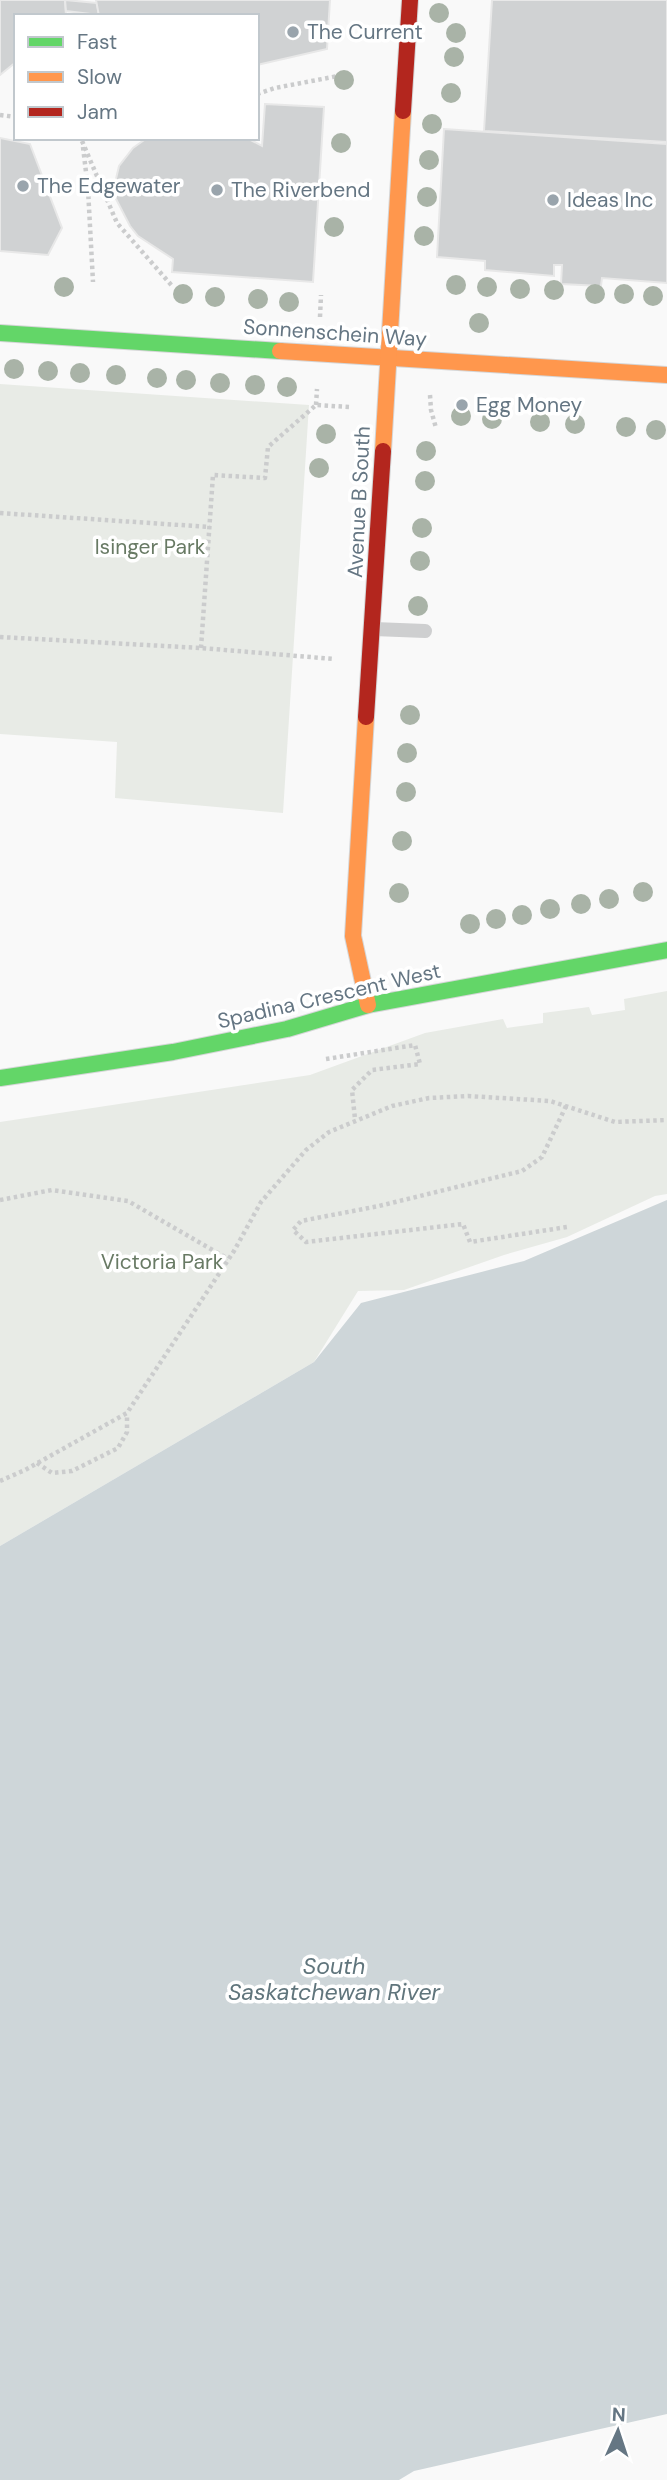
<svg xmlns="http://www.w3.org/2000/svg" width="667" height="2480" viewBox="0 0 667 2480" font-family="'DM Sans',sans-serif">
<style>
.green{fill:#e8ebe6}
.water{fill:#ced6d9}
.building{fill:#d0d2d3;stroke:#e8e8e8;stroke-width:2}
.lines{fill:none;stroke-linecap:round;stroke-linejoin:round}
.fast-casing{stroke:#d5d6d7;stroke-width:18}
.slow-casing{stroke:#d5d6d7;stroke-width:18}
.jam-casing{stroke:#d5d6d7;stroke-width:18}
.path{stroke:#cbcccd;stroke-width:4.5;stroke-dasharray:3.5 3.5;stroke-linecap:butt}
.lane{stroke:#cecfd0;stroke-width:14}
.fast{stroke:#63d668;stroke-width:16}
.slow{stroke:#ff974d;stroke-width:16}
.jam{stroke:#b3261e;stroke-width:16}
.tree{fill:#a9b3a7}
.poi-dot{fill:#99a4ac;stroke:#fff;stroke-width:2.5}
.labels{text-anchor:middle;stroke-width:7;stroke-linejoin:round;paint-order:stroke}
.poi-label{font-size:21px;fill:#657683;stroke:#fff;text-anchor:start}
.street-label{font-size:21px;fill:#657683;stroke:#fff}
.park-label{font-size:21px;fill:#687a64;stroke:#fff}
.water-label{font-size:23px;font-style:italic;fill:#60757c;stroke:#fff}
</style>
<rect width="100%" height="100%" fill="#f9f9f9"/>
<g class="green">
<path d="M0,384L309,405L283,813L115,798L117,742L0,734Z"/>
<path d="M667,991V1194L655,1196L567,1237L504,1255L404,1290L358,1291L314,1362L0,1546V1122L310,1075L425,1033L503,1019L507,1028L543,1023V1013L589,1007L592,1015L625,1010L624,999Z"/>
</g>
<path class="water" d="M667,1200V2414L414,2471L399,2480H0V1546L314,1362L361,1303L524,1261Z"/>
<g class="building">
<path d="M0,0H65L66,16H16V62L0,75Z"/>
<path d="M65,0L97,3L99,15L66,11Z"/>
<path d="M96,0H330L327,49L257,65V16H99Z"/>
<path d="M492,0H667V142L484,131Z"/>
<path d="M265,104L324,107L313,282L172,272L173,259L138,236L130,226L115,197V183L119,166L133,148L147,138H247L262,146Z"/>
<path d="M444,129L667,144V283L602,278L601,286L561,284L562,265H554V276L485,270V261L437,257Z"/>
<path d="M0,138L30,144L62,228L48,255L0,251Z"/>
</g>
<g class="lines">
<defs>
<g id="fast">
<path d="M0,333L280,351"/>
<path d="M0,1078L173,1052L287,1029L368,1005L667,950"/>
</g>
<g id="slow">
<path d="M280,351L667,375"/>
<path d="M383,451L403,111"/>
<path d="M366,717L353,936L368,1005"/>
</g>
<g id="jam">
<path d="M403,111L410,0"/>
<path d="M366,717L383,451"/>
</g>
</defs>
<use href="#fast" class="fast-casing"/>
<use href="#slow" class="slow-casing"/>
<use href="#jam" class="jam-casing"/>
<g class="path">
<path d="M82,13V16"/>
<path d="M257,94L275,88L338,76"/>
<path d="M0,115L16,117"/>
<path d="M82,141L117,223L173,287"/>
<path d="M83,147L88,189L93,282"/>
<path d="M320,317L321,295"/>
<path d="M430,395L431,410L436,428"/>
<path d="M316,405L317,389"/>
<path d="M0,513L210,527"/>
<path d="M0,637L201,648L334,659"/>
<path d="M201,648L213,475L265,478L268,447L316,405L349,407"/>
<path d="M326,1059L415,1045L420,1064L372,1070L352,1090L355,1119"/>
<path d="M566,1106L542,1157L522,1171L379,1206L301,1221L293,1230L306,1242L463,1224L470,1242L567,1227"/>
<path d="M0,1200L52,1190L128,1201L228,1259"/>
<path d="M37,1463L52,1473L72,1471L118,1448L127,1432V1414"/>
<path d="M0,1481L25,1470L127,1413L234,1251L261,1202L306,1150L329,1132L392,1106L429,1098L468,1096L550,1101L615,1122L667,1120"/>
</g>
<path class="lane" d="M374,629L425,631"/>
<use href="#fast" class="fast"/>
<use href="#slow" class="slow"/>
<use href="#jam" class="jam"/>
</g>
<g class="tree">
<circle cx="439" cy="13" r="10"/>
<circle cx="456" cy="33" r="10"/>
<circle cx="454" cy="57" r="10"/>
<circle cx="344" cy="80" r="10"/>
<circle cx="451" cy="93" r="10"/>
<circle cx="432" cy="124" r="10"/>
<circle cx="341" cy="143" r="10"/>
<circle cx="429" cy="160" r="10"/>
<circle cx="427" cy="197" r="10"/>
<circle cx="334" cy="227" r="10"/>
<circle cx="424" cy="236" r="10"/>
<circle cx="456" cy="285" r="10"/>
<circle cx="64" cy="287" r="10"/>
<circle cx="487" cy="287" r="10"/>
<circle cx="520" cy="289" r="10"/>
<circle cx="554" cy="290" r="10"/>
<circle cx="183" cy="294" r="10"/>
<circle cx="595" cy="294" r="10"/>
<circle cx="624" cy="294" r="10"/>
<circle cx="653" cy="296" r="10"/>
<circle cx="215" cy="297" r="10"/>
<circle cx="258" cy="299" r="10"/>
<circle cx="289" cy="302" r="10"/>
<circle cx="479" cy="323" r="10"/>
<circle cx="14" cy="369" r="10"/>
<circle cx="48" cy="371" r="10"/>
<circle cx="80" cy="373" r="10"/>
<circle cx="116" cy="375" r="10"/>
<circle cx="157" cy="378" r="10"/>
<circle cx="186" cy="380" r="10"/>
<circle cx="220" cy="383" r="10"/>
<circle cx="255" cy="385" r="10"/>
<circle cx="287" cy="387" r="10"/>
<circle cx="461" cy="416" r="10"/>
<circle cx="492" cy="419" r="10"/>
<circle cx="540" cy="422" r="10"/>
<circle cx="575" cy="424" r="10"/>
<circle cx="626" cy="427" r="10"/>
<circle cx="656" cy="430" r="10"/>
<circle cx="326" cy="434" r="10"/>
<circle cx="426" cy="451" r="10"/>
<circle cx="319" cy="468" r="10"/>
<circle cx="425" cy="481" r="10"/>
<circle cx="422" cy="528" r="10"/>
<circle cx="420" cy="561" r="10"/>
<circle cx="418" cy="606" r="10"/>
<circle cx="410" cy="715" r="10"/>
<circle cx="407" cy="753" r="10"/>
<circle cx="406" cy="792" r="10"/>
<circle cx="402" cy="841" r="10"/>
<circle cx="643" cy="892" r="10"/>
<circle cx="399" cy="893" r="10"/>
<circle cx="609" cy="899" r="10"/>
<circle cx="581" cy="904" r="10"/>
<circle cx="550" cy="909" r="10"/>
<circle cx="522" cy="915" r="10"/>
<circle cx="496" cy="919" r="10"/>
<circle cx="470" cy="924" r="10"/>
</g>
<g class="poi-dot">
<circle cx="293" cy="32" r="7"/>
<circle cx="23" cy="186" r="7"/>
<circle cx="217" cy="190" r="7"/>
<circle cx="553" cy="200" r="7"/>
<circle cx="462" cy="405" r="7"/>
</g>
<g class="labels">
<g class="poi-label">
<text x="307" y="39">The Current</text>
<text x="37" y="193">The Edgewater</text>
<text x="231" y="197">The Riverbend</text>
<text x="567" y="207">Ideas Inc</text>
<text x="476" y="412">Egg Money</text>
</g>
<g class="street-label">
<text transform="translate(335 333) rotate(4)" y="7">Sonnenschein Way</text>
<text transform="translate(359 502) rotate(-87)" y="7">Avenue B South</text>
<text transform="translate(329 996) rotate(-13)" y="7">Spadina Crescent West</text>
</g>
<g class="park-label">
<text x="150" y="554">Isinger Park</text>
<text x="162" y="1269">Victoria Park</text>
</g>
<g class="water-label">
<text x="334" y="1974">South<tspan x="334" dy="26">Saskatchewan River</tspan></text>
</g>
</g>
<rect x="14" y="14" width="245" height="126" fill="#ffffff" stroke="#c1c8cd" stroke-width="2"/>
<rect x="28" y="37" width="35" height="10" fill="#63d668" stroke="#c1c8cd" stroke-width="2"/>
<text x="77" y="49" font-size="21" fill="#657683">Fast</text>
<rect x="28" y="72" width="35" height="10" fill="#ff974d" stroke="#c1c8cd" stroke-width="2"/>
<text x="77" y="84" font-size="21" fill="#657683">Slow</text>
<rect x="28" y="107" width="35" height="10" fill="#b3261e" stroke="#c1c8cd" stroke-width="2"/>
<text x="77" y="119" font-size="21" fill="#657683">Jam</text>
<g transform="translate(618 2431) rotate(3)" stroke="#ffffff" stroke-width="5" paint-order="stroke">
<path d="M0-5L12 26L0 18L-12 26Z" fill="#657683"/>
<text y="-10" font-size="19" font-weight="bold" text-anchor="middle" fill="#657683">N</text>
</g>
</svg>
